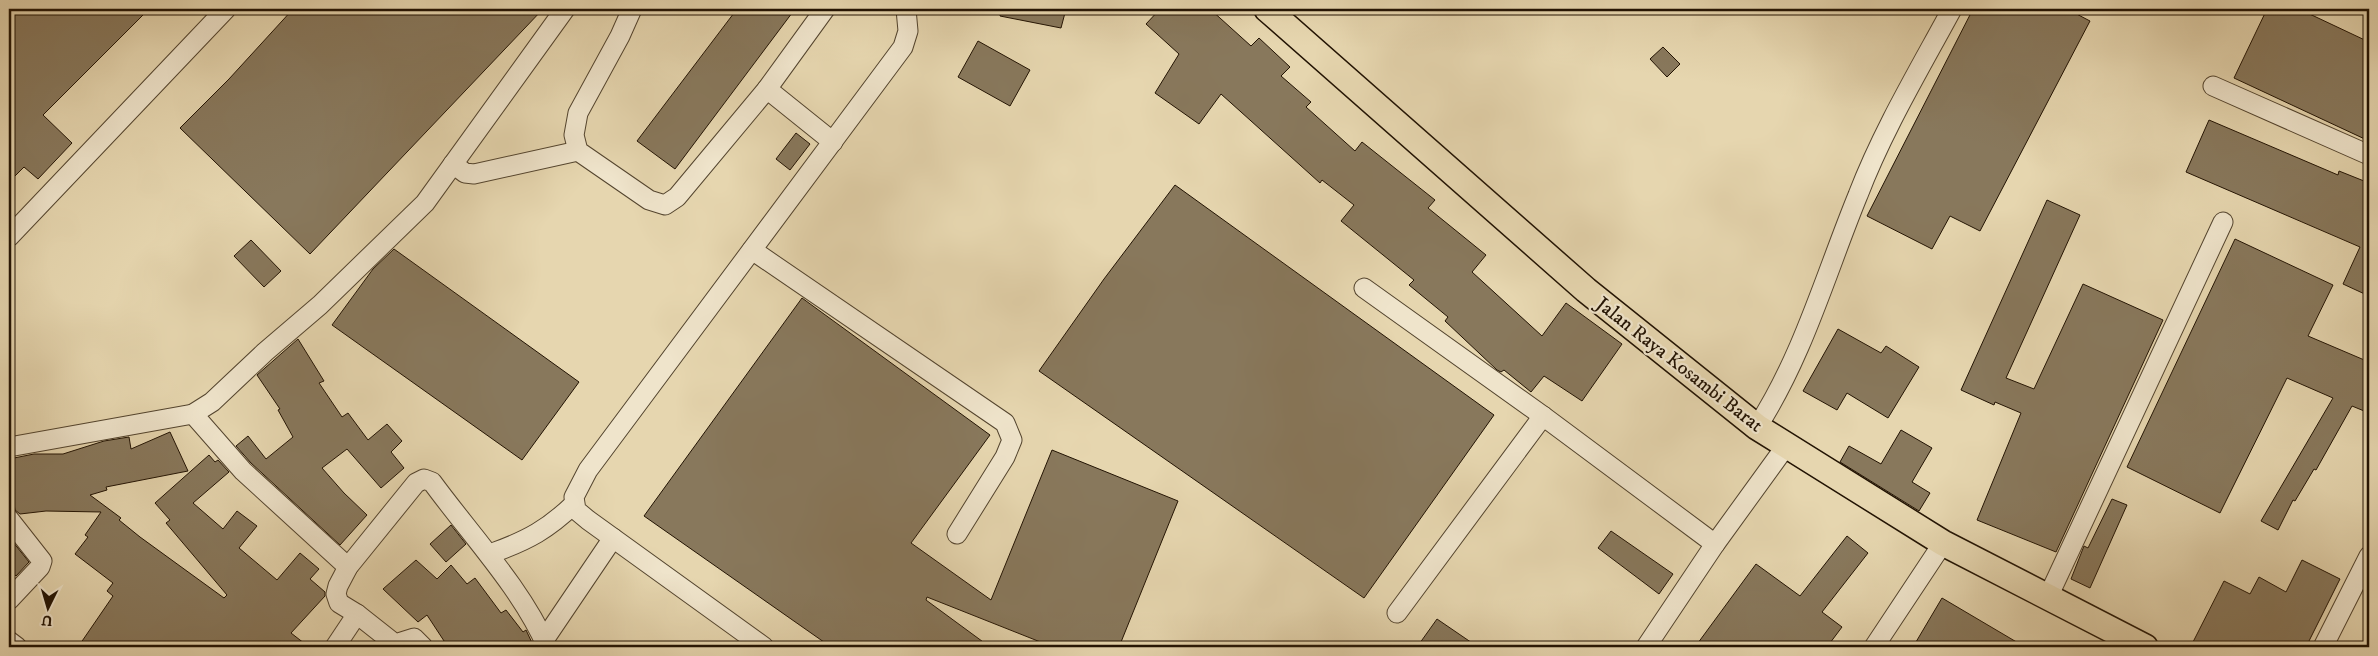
<svg xmlns="http://www.w3.org/2000/svg" width="2378" height="656" viewBox="0 0 2378 656" font-family="'IM FELL DW Pica',serif">
<style>
.building{fill:#88785c;stroke:#221303}
.lines{fill:none;stroke-linecap:round;stroke-linejoin:round}
.minor-casing{stroke:#53442e;stroke-width:21}
.major-casing{stroke:#221303;stroke-width:28}
.minor{stroke:#efe4cb;stroke-width:19}
.major{stroke:#e6d6af;stroke-width:25}
.labels{text-anchor:middle;stroke-width:4.5;stroke-linejoin:round;paint-order:stroke}
.street-label{font-size:20px;fill:#221303;stroke:#efe4cb}
</style>
<rect width="100%" height="100%" fill="#e6d6af"/>
<filter id="stains"><feTurbulence type="fractalNoise" baseFrequency=".004" numOctaves="4"/><feColorMatrix values="0 0 0 0 .2 0 0 0 0 .09 0 0 0 0 .02 0 0 0 .5 -.17"/></filter>
<radialGradient id="worn" r=".72"><stop offset=".6" stop-color="#630" stop-opacity="0"/><stop offset="1" stop-color="#630" stop-opacity=".3"/></radialGradient>
<g class="building">
<path d="M9,9H149L43,115L72,143L38,179L24,167L9,182Z"/>
<path d="M293,9H543L310,254L180,128L229,79Z"/>
<path d="M737,9H795L675,169L637,141Z"/>
<path d="M1001,9H1066L1061,28L1000,16Z"/>
<path d="M1160,9H1210L1251,46L1259,38L1290,67L1281,76L1311,102L1306,107L1355,151L1362,142L1435,200L1428,208L1486,255L1472,272L1542,336L1566,303L1622,344L1582,401L1544,376L1531,392L1504,370L1501,372L1497,370L1445,321L1448,317L1409,285L1414,280L1341,221L1354,205L1322,180L1320,183L1221,94L1199,124L1155,93L1179,54L1146,24Z"/>
<path d="M1973,9H2067L2090,21L1980,231L1950,216L1932,249L1867,216Z"/>
<path d="M2267,9H2299L2369,42V141L2234,78Z"/>
<path d="M978,41L1030,70L1010,106L958,77Z"/>
<path d="M1663,47L1680,64L1667,77L1650,59Z"/>
<path d="M2209,120L2338,175L2339,171L2369,183V296L2343,284L2360,247L2186,172Z"/>
<path d="M796,133L810,144L790,170L776,159Z"/>
<path d="M1175,185L1494,415L1364,598L1039,371L1104,279Z"/>
<path d="M2047,200L2080,215L2006,378L2034,389L2083,284L2163,320L2056,552L1977,520L2021,413L1995,402L1994,405L1961,390Z"/>
<path d="M2235,239L2333,285L2308,336L2369,362V413L2352,406L2316,470L2314,469L2295,501L2293,500L2278,530L2261,521L2333,398L2287,378L2220,513L2127,467Z"/>
<path d="M251,240L281,271L264,287L234,256Z"/>
<path d="M394,249L579,382L522,460L332,325L373,269Z"/>
<path d="M802,298L990,435L911,543L991,600L1052,450L1178,501L1119,647H1053L927,597L926,600L990,647H831L644,516Z"/>
<path d="M1838,329L1881,353L1886,346L1919,367L1888,418L1847,393L1837,410L1803,391Z"/>
<path d="M298,339L324,381L319,383L342,417L348,413L368,440L387,424L402,441L391,452L404,468L381,488L347,449L322,468L344,493L367,515L340,545L251,463L236,446L248,436L266,459L293,437L278,410L280,409L257,375Z"/>
<path d="M1901,430L1932,448L1912,482L1930,493L1919,511L1840,462L1849,446L1881,464Z"/>
<path d="M170,432L188,471L106,487L107,490L90,495L121,518L119,520L140,537L224,598L227,595L166,523L170,520L155,503L209,455L215,462L218,460L229,472L193,503L223,529L237,511L257,526L239,548L277,580L300,553L319,569L310,579L325,592V596L291,633L309,647H78L113,596L107,591L113,583L75,554L88,537L85,535L101,512L46,511L20,514L15,510L9,474V459L34,454H63L104,441L129,437L131,449Z"/>
<path d="M2112,499L2127,505L2090,588L2071,579L2084,546L2088,548Z"/>
<path d="M451,525L466,544L446,562L430,544Z"/>
<path d="M1611,531L1673,574L1659,594L1598,548Z"/>
<path d="M1847,536L1868,553L1822,612L1842,627L1827,647H1695L1756,564L1800,596Z"/>
<path d="M9,537L29,562L16,576L9,569Z"/>
<path d="M416,560L437,579L451,565L467,584L475,578L501,613L506,610L523,632L526,630L534,647H448L427,615L418,622L383,589Z"/>
<path d="M2302,560L2340,579L2306,647H2202L2193,642L2224,581L2250,594L2259,577L2286,592Z"/>
<path d="M1942,598L2025,647H1913Z"/>
<path d="M1437,619L1478,647H1417Z"/>
</g>
<g class="lines">
<defs>
<g id="minor">
<path d="M632,9L620,36L578,113L574,135L578,151L649,200L665,205L677,197L767,89L833,142"/>
<path d="M2213,86L2369,155"/>
<path d="M767,89L825,9"/>
<path d="M453,164L465,173L474,174L578,151"/>
<path d="M9,237L226,9"/>
<path d="M752,250L1005,423L1012,440L1005,457L957,534"/>
<path d="M1364,288L1543,416L1715,544"/>
<path d="M193,414L243,471L348,567"/>
<path d="M1757,427C1803,356 1826,273 1858,195C1883,130 1919,70 1952,9"/>
<path d="M9,447L193,414L212,402L265,352L320,305L425,203L565,9"/>
<path d="M9,519L42,561L40,567L9,600"/>
<path d="M495,552C528,540 548,529 573,505"/>
<path d="M2048,597L2223,222"/>
<path d="M1397,613L1543,416"/>
<path d="M544,640L613,538"/>
<path d="M9,641L17,647"/>
<path d="M335,647L357,614"/>
<path d="M423,647L414,638L395,644L357,614L339,603L336,594L338,586L348,567L416,483L424,479L432,482C470,534 522,589 547,647"/>
<path d="M764,647L588,520L576,510L574,497L588,470L903,47L908,31L906,9"/>
<path d="M1646,647L1715,544L1786,446"/>
<path d="M1874,647L1943,543"/>
<path d="M2323,647L2369,556"/>
</g>
<path id="major" d="M1267,9L1586,290L1757,427L1943,543L2145,647"/>
</defs>
<use href="#minor" class="minor-casing"/>
<use href="#major" class="major-casing"/>
<use href="#minor" class="minor"/>
<use href="#major" class="major"/>
</g>
<g class="labels">
<g class="street-label">
<text transform="translate(1680 364) rotate(38)" y="7">Jalan Raya Kosambi Barat</text>
</g>
</g>
<rect width="2378" height="656" fill="none" stroke="#e6d6af" stroke-width="30"/>
<rect x="10" y="10" width="2358" height="636" fill="none" stroke="#221303" stroke-width="2.5"/>
<rect x="15" y="15" width="2348" height="626" fill="none" stroke="#221303"/>
<g transform="translate(48 608) rotate(185)" stroke="#efe4cb" stroke-width="4" paint-order="stroke">
<path d="M0-4L9 19L0 12L-9 19Z" fill="#221303"/>
<text y="-8" font-size="14" font-weight="bold" text-anchor="middle" fill="#221303">U</text>
</g>
<rect width="100%" height="100%" filter="url(#stains)"/>
<rect width="100%" height="100%" fill="url(#worn)"/>
</svg>
